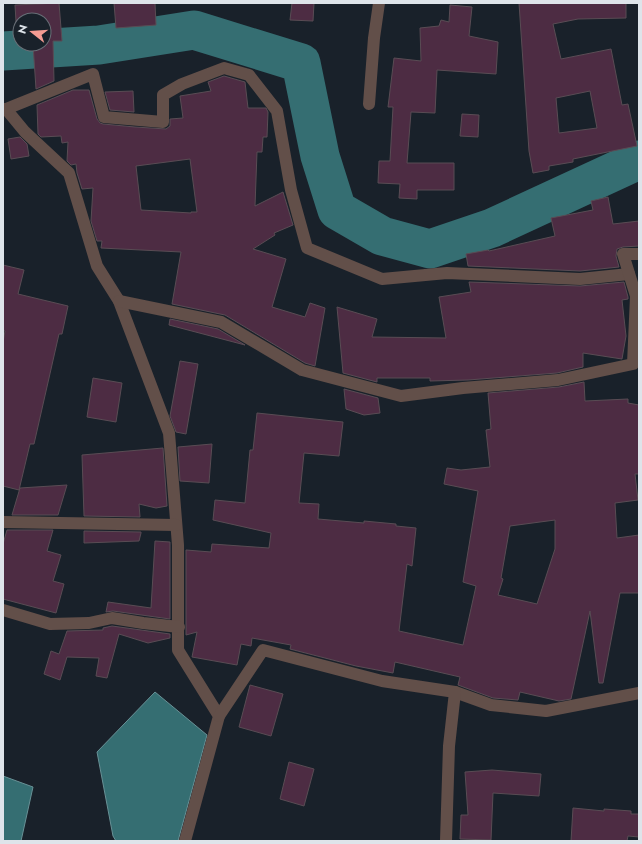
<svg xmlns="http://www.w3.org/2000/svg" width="642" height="844" viewBox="0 0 642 844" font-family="Jost,sans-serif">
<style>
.water{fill:#356e72;stroke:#689196}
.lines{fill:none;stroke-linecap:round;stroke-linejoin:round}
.river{stroke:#356e72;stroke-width:39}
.building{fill:#4d2c43;stroke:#594c54;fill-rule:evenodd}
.minor{stroke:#624f49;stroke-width:12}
</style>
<rect width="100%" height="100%" fill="#19212a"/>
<g class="water">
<path d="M155,692L207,735L178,841H116L113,836L97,752Z"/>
<path d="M3,776L33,787L21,841H3Z"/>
</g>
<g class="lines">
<path class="river" d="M3,51L99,45L194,30L301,63L320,156L337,210L382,236L430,249L492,228L639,160"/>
</g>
<g class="building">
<path d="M59,3L62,41H53L54,81L36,89L33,44H44V20H20V38H17L15,5Z"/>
<path d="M114,3H155L156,25L116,28Z"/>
<path d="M292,3H314L313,21L290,20Z"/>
<path d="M519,3H626V18L578,19L553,24L561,59L611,49L622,105L628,104L637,146L573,159V162L549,166V170L533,173L529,151ZM590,91L597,128L559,133L556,98Z"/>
<path d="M450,5L472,7L469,36L498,42L496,74L437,70L435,113L411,112L407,163H454V190H417V199L399,198L400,184L378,183L379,161H390L393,107H388L394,58L421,61L420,28L439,26L441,20L449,22Z"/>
<path d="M224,76L245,82L248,108H266L268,112L267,137H263L262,152H257L255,206L283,192L293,225L274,233L275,235L253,249L286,259L272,307L305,317L310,303L325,308L315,366L305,363L225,315L172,304L181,252L101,248L102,241H97L91,221L93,188L82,189L77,173L76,164L71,165L67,161L68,142L62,143L61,136L41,137L38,134L37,105L73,90H89L97,119L100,123L103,124L135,127L166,129L170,126V119L183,118L180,96L211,91L208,82ZM190,159L197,212H191V213L141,210L136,166Z"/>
<path d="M133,91L134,112L110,110L105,92Z"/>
<path d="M462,114L479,115L478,137L460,136Z"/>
<path d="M20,137L27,144L29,156L11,159L8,139Z"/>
<path d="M608,197L613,224L639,221V246L623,247L617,249L616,256L619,267L580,271L468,266L466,254L488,250L489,251L555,236L551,218L593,210L591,201Z"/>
<path d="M3,265L24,270L18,294L68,306L62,334H59L34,444H30L19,490L3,486V342L5,331L3,330Z"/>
<path d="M469,282L580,286L624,282L628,297V299L622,300L626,336L622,359L583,353V367L557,373L468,380L430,381V378H377V382L343,373L337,307L377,319L372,337L446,338L439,297L471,292Z"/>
<path d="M170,319L218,329L245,345L169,325Z"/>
<path d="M180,361L198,364L186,434L176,432L170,416Z"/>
<path d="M93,378L122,383L116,422L87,417Z"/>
<path d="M584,382L585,401L628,399V403L639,405V474H635L638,500L615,503L617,538L639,535V593H620L603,683H599L590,611L571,699L559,701L520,692L518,700L493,698L458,685L460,677L395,662L393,673L356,666L290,649L291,645L252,638L251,646L241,644L237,665L192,657L197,632L186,635V550L211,552L212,544L269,548L271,533L213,520L215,500L245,503L250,450H253L257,413L343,422L339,456L304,453L299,503L319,504L318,519L364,523V521L396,524V526L416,528L412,566L407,564L399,631L463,645L476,586L463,582L478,491L444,484L447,468L461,470L490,467L486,430L491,429L488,393L559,387ZM555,520V549L537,604L498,595L503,579L501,578L510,526Z"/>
<path d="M344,389L378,398L380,413L364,415L346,409Z"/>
<path d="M212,444L209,483L180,481L178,447Z"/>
<path d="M163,448L167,506L156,508L139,504L140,517L84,516L82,455Z"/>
<path d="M67,485L58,515H12L20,488Z"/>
<path d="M7,530H53L47,551L61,555L53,581L64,584L56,613L3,599V544Z"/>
<path d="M84,531L141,532V533L139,541L84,543Z"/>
<path d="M155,541L170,542V619L113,611L106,612L108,602L151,608Z"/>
<path d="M112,626L170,634V638L148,643L119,634L107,678L96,676L99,658L67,657L60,680L44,674L51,651L59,654L67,631L103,630V628Z"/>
<path d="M250,685L283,694L271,736L239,727Z"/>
<path d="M289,762L314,769L304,806L280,799Z"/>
<path d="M492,770L541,774L539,796L493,793L491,840L460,839L461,815H468L465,772Z"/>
<path d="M573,808L604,811V809L631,811V814H639V837L628,836L627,841H571Z"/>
</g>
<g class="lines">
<g class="minor">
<path d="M369,104L374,38L379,3"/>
<path d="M3,109H6L25,132L69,173L97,266L119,301L169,433L178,545V650L219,716L185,841"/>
<path d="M6,109L93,74L104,117L163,122V95L182,84L224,68L249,75L277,111L291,190L307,248L382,279L447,273L580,279L629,274"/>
<path d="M119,301L221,322L302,370L401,396L463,388L558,380L633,364L636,296L623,254H639"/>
<path d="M3,522L176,525"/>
<path d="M3,610L50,624L89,623L112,618L143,623L179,627"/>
<path d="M455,692L491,705L546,711L639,693"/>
<path d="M219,716L263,650L382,681L455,692L449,746L446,841"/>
</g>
</g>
<rect width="642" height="844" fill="none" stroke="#dee4ea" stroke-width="8"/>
<g transform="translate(32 32) rotate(287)"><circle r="19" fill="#19212a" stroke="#686f77"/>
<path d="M0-3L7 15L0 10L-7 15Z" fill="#f59c93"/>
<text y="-6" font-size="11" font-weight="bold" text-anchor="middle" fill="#dee4ea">N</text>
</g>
</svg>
